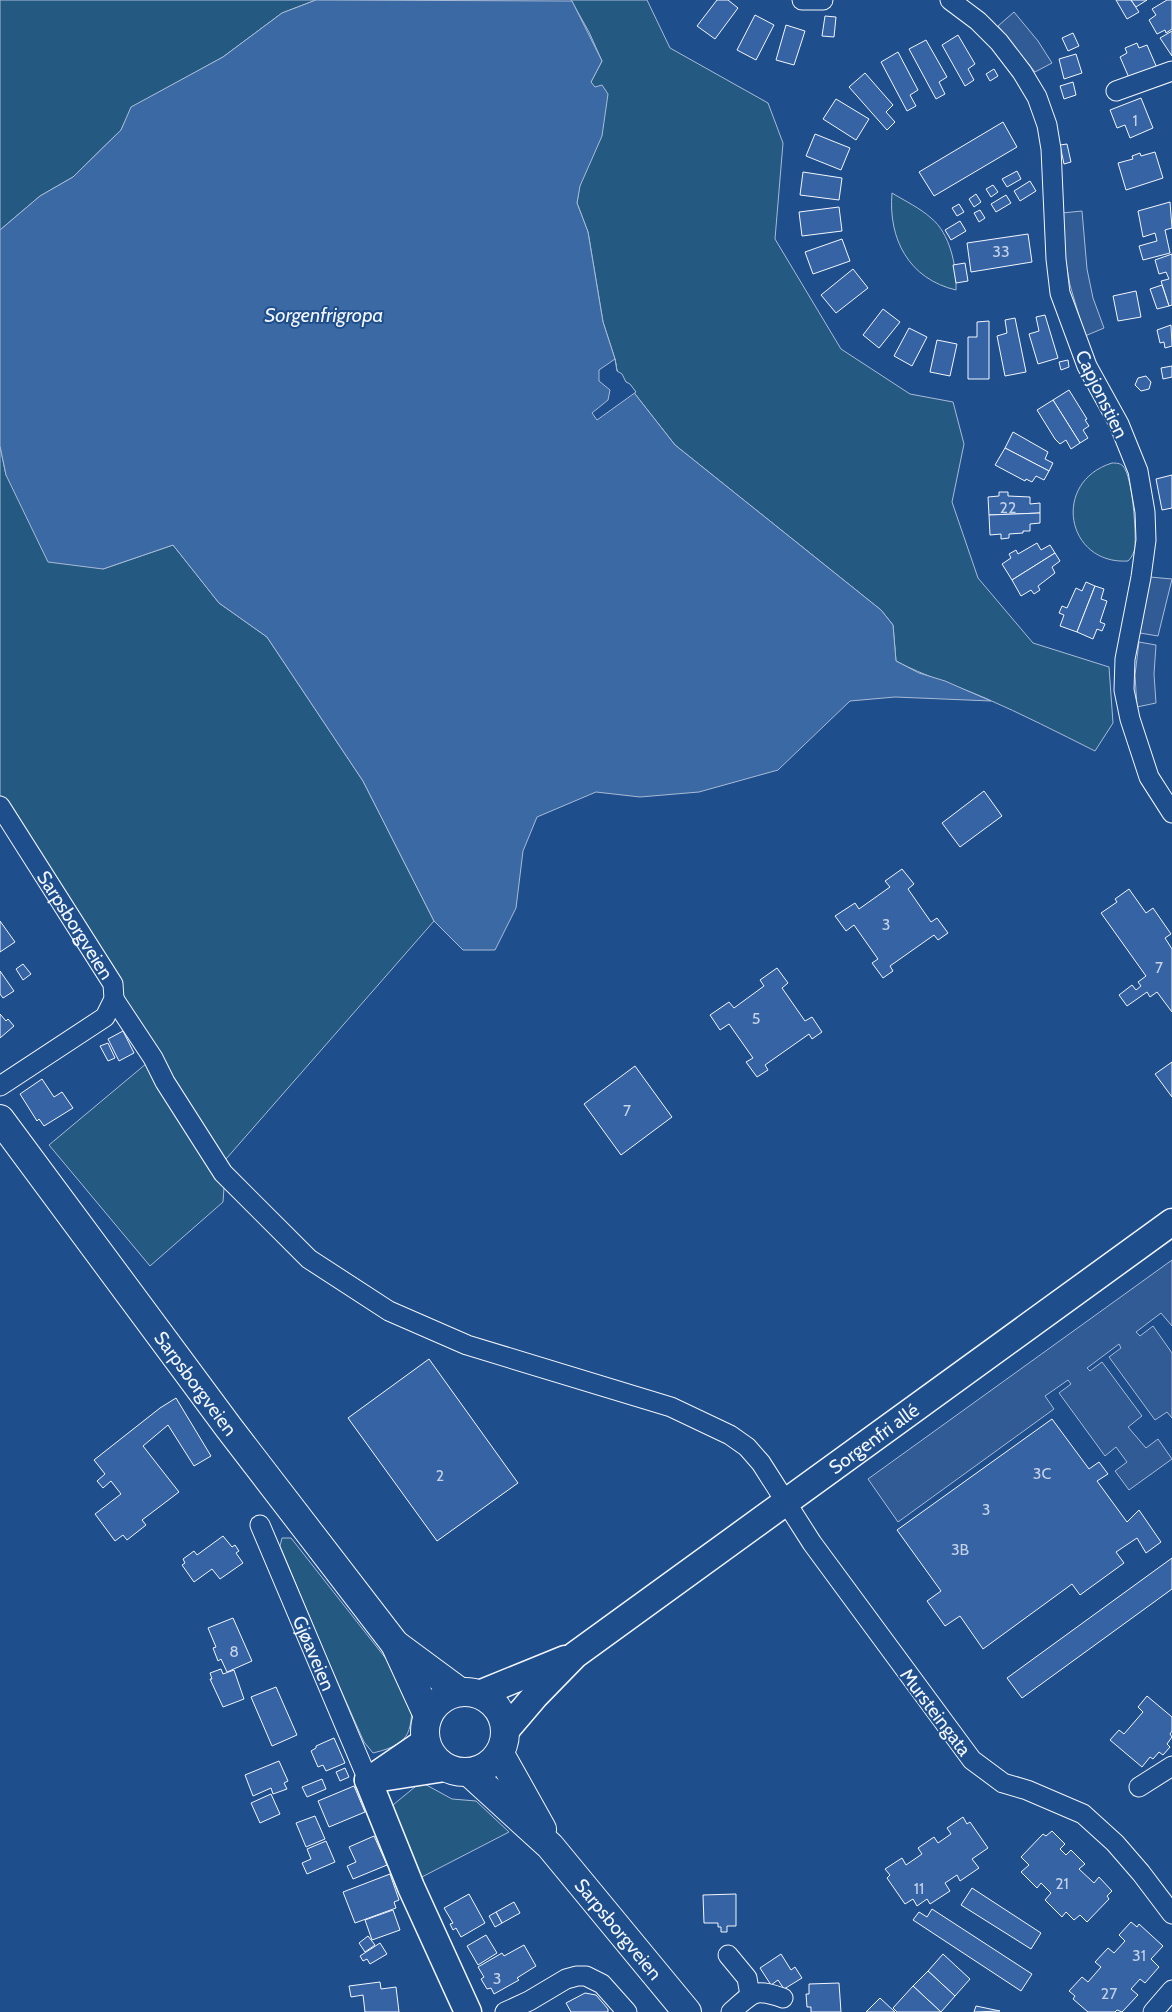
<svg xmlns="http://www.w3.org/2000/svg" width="1172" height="2012" viewBox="0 0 1172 2012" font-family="Cabin,sans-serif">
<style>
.green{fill:#245a82;stroke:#a8bbd7}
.parking{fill:#305b95;stroke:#a8bbd7}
.water{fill:#3b69a3;stroke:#a8bbd7}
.pier{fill:#1f4e8c;stroke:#a8bbd7}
.building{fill:#3563a3;stroke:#f2f6ff}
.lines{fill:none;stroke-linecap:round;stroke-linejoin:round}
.street-casing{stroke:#f2f6ff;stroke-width:21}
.secondary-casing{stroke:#f2f6ff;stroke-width:29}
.highway-casing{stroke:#f2f6ff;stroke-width:30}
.street{stroke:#1f4e8c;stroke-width:19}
.secondary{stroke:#1f4e8c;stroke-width:26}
.highway{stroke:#1f4e8c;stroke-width:28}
.labels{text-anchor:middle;stroke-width:4;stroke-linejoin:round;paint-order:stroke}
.number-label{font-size:16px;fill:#c3d1e8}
.street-label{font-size:19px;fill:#f2f6ff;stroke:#1f4e8c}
.water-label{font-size:20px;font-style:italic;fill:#f2f6ff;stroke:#1f4e8c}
</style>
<rect width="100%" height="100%" fill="#1f4e8c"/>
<g class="green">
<path d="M0,0H316L282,13L223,57L132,107L121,130L73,177L40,196L0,230Z"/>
<path d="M571,0H647L670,48L768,103L783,143L775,239L841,349L910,394L953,402L964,444L952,502L978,578L1033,643L1109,667L1113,723L1095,751C1059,733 1022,714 985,698C955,685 924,676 896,661L893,625L881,610L675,445L617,371L615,359L603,322L588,232L577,203L594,87L591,82L602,61L589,32Z"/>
<path d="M892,193C905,201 920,208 931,218C950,233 957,267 956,290C909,279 888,239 892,193Z"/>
<path d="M0,446L6,475L103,569L173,545L219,603L267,637L363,781L434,921L226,1159L223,1202L150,1266L49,1145L153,1058L0,804Z"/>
<path d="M1112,463C1116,463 1120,463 1123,466C1133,478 1136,532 1135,547C1134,553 1132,557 1128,561C1066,565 1051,482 1112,463Z"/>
<path d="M282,1538H291L413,1693C410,1730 415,1743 373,1753L364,1742L328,1661L280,1546Z"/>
<path d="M421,1782L452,1799L476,1801L509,1832L418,1879L388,1809Z"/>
</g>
<g class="parking">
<path d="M1014,12L1038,41L1052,63L1035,72L998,26Z"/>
<path d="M1082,211L1087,269L1093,298L1104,328L1085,336L1070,285L1064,252L1062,213Z"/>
<path d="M1150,577L1172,579L1158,636L1140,633Z"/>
<path d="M1139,642L1156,645L1154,674L1156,703L1137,707L1135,675Z"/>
<path d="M1172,1260V1326L1161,1313L1136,1332L1140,1336L1153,1326L1172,1353V1418L1167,1412L1155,1420L1109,1357L1121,1348L1119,1344L1087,1368L1090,1371L1102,1362L1142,1416L1128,1427L1146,1448L1158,1439L1172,1459L1129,1490L1115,1471L1127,1462L1116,1447L1105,1456L1059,1393L1071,1384L1068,1380L1045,1396L1054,1409L898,1522L868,1479Z"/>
</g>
<path class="water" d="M316,0L572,1L602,61L591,82L595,87L602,85L608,94L602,136L580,186L577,203L588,232L603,322L615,359L617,371L675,445L881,610L893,625L896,661L919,673L945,681L991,701L895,697L850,701L778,770L699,792L640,797L596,792L537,817L523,851L516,908L495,950H463L434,921L363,781L267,637L219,603L173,545L103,569L48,562L6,475L0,446V230L40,196L73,177L121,130L131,107L223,57L282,13Z"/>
<path class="pier" d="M615,359L617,371L622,374L626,382L630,384L636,392L597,420L592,413L608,400L610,390L599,381V370Z"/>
<g class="building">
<path d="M717,0H728L738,8L715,39L697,26Z"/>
<path d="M1116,0H1131L1139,12L1127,19Z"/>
<path d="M1131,0H1147L1136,7Z"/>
<path d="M1167,0H1172V29L1166,33L1165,30L1157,34L1149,20L1156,15L1152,9Z"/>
<path d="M755,15L774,25L756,60L737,50Z"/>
<path d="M825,16L836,17L834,37L822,36Z"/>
<path d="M786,25L805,31L794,65L776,60Z"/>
<path d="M1172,31V56L1160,38Z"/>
<path d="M1073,33L1079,46L1068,51L1062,38Z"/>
<path d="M958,35L975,64L968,69L974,80L965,86L942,45Z"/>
<path d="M926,40L947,77L939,82L945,94L936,99L909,49Z"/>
<path d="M1137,43L1139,48L1147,45L1157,68L1130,80L1120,57L1127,53L1125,48Z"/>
<path d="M898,52L918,90L910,95L916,106L907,111L881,62Z"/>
<path d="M1076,54L1082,73L1064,79L1059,59Z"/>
<path d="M994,69L998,76L990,81L986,74Z"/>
<path d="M865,73L893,105L886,112L895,122L887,130L849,87Z"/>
<path d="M1073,82L1076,95L1064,99L1060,86Z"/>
<path d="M1141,98L1153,128L1130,138L1125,125L1117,128L1110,110Z"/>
<path d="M836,99L869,119L856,140L823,119Z"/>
<path d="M1003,122L1017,147L934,196L919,172Z"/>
<path d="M815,134L850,148L841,170L806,156Z"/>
<path d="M1067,144L1071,162L1064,164L1060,145Z"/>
<path d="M1155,152L1163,178L1126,190L1118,163L1133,159L1132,156L1140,153L1141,156Z"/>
<path d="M1017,171L1021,179L1007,187L1002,179Z"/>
<path d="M803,172L842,178L839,200L800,195Z"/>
<path d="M1030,181L1036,191L1020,201L1014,191Z"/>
<path d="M993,185L998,192L991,197L986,189Z"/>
<path d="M976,194L981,202L974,207L969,199Z"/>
<path d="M1006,195L1011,203L996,212L991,204Z"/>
<path d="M1170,202L1172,228L1165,230L1170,253L1143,260L1139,246L1157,241L1155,233L1143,237L1138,211Z"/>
<path d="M959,204L964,212L957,216L952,208Z"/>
<path d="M839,207L842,231L802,236L799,212Z"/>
<path d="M980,210L985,218L979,222L974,213Z"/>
<path d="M960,221L966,231L951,240L945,230Z"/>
<path d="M1028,234L1032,262L971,272L967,243Z"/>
<path d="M842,239L850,261L813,274L805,252Z"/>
<path d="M1172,254V305L1169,306L1161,281L1169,279L1166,272L1159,274L1155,260Z"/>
<path d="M965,263L968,281L956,283L953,265Z"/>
<path d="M853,269L868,288L836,313L821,295Z"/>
<path d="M1162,285L1169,306L1157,309L1150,289Z"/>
<path d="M1136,291L1141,317L1118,321L1113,296Z"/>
<path d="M883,309L900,322L879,348L863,335Z"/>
<path d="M1045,315L1058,358L1038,364L1029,334L1039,331L1036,317Z"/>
<path d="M1015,318L1026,372L1005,376L997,336L1007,333L1005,320Z"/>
<path d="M989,321V379H968V337H977V322Z"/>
<path d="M1171,325L1172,346L1165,348L1164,342L1160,343L1157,330Z"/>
<path d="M909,328L927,337L912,366L894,356Z"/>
<path d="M937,340L957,344L950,376L930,372Z"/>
<path d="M1068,360L1069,367L1061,370L1059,362Z"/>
<path d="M1172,366V377L1163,379L1161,368Z"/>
<path d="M1146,376L1151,382L1149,389L1141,391L1135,385L1138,378Z"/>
<path d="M1069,390L1087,419L1085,420L1089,426L1083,430L1088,438L1080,443L1053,400Z"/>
<path d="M1053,400L1080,443L1071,449L1066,440L1060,444L1055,439L1037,410Z"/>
<path d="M1013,432L1048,452L1045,459L1053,463L1049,471L1005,448Z"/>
<path d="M1005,448L1049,471L1044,480L1036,476L1032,482L1026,479L1025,481L995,465Z"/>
<path d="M1172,475V508L1162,510L1156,479Z"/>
<path d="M999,492H1008V496L1030,497V504L1040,503V513L989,515L988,497L999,496Z"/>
<path d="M1040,513V523L1030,524V531H1023V533L1009,534V538L1001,539V534L990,535L989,515Z"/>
<path d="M1037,543L1041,550L1050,545L1055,553L1012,580L1002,564L1011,558L1009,554L1016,550L1018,554Z"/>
<path d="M1055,553L1060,561L1052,567L1055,573L1038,586L1040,590L1034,594L1031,590L1021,596L1012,580Z"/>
<path d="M1086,582L1095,586L1077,632L1060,626L1064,615L1059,613L1062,606L1067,608L1076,588L1082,591Z"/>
<path d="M1095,586L1104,589L1101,599L1107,601L1100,622L1105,624L1102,631L1097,629L1093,639L1077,632Z"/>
<path d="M984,791L1002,816L960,847L942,823Z"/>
<path d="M902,869L914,884L908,889L931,922L937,918L948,933L938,940L934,935L890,966L893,971L883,978L872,963L878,959L854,925L846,931L835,916L855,903L859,909L890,887L885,881Z"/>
<path d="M1129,889L1146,913L1153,908L1171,934L1165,938L1172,949V1012L1157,992L1150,997L1147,992L1127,1006L1119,995L1132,985L1136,990L1141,986L1138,982L1146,976L1101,913L1117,902L1115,899Z"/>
<path d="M0,921L15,942L0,952Z"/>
<path d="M23,964L31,974L23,980L16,969Z"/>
<path d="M777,968L788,983L782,988L805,1021L812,1017L822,1032L812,1039L809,1034L765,1065L768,1070L757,1077L746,1062L753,1058L729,1024L720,1030L710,1015L729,1002L734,1008L764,986L760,980Z"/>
<path d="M0,971L14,991L3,998L0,994Z"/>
<path d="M0,1014L6,1021L8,1019L14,1026L0,1038Z"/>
<path d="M123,1031L134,1053L119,1061L108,1039Z"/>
<path d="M108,1043L115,1058L108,1061L100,1046Z"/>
<path d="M1172,1062V1097L1155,1074Z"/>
<path d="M635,1066L672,1117L621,1155L584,1104Z"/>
<path d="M42,1079L54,1097L62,1092L73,1108L44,1126L39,1119L37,1121L20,1094Z"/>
<path d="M429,1359L518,1483L437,1541L348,1418Z"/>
<path d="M176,1398L211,1456L194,1466L168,1425L143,1446L179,1492L142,1520L146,1525L127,1540L123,1535L115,1541L95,1514L121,1494L111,1481L103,1488L97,1481L105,1474L94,1460L160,1408Z"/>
<path d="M1052,1419L1089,1469L1099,1462L1108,1474L1097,1481L1127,1522L1139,1510L1161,1542L1146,1553L1137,1538L1116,1552L1124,1563L1080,1595L1072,1584L983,1649L960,1616L945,1626L927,1601L941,1591L897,1530Z"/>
<path d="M223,1536L232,1547L235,1545L239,1551L236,1553L243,1563L220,1579L212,1569L194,1582L182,1565L185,1563L183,1559L194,1551L197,1555Z"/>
<path d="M1172,1558V1589L1022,1698L1007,1678Z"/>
<path d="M233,1618L252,1661L227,1672L221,1659L218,1661L213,1648L216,1647L208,1628Z"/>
<path d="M221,1669L223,1674L234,1670L244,1699L223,1707L210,1679H212L210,1673Z"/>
<path d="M276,1687L297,1735L272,1746L251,1697Z"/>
<path d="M1147,1696L1172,1717V1731L1170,1734L1172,1737L1167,1744L1170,1747L1163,1755L1159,1752L1153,1759L1150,1757L1142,1767L1110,1740L1119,1730L1124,1734L1143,1712L1138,1707Z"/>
<path d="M334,1738L345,1763L326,1771L323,1765L318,1767L311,1751L316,1748V1746Z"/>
<path d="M279,1761L288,1781L284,1783L287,1789L273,1794L271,1788L253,1796L245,1775Z"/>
<path d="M345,1768L349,1777L340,1781L336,1772Z"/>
<path d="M322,1779L326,1789L307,1797L302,1787Z"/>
<path d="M354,1786L365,1812L329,1827L318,1801Z"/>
<path d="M271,1794L280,1814L260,1823L251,1803Z"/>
<path d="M315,1816L325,1839L306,1847L296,1823Z"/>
<path d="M963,1817L967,1824L970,1822L988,1848L972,1859L979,1868L960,1881L957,1875L945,1883L950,1891L930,1904L927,1899L917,1906L913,1899L905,1904L887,1878L890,1875L885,1869L902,1858L906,1865L922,1854L918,1848L934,1837L938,1843L951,1834L947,1828Z"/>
<path d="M1052,1831L1065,1844L1060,1849L1066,1855L1071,1850L1085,1864L1079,1869L1094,1883L1099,1877L1112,1891L1107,1896L1109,1899L1087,1922L1080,1915L1074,1920L1066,1912L1062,1917L1045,1900L1051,1893L1041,1883L1037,1888L1021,1872L1029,1865L1021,1857L1043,1834L1046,1836Z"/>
<path d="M374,1836L387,1865L353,1879L347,1866L356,1862L349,1847Z"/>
<path d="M326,1841L335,1862L307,1874L302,1863L311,1859L307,1849Z"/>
<path d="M390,1874L399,1900L394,1902L396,1908L355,1923L343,1892Z"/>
<path d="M972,1888L1041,1933L1031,1949L961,1905Z"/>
<path d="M469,1894L485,1923L461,1937L456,1928L453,1930L450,1924L453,1923L444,1908Z"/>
<path d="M736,1894V1926H727V1932H721V1927H718V1923H704L703,1895Z"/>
<path d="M514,1902L520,1913L502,1923L496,1912Z"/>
<path d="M932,1909L1032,1974L1021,1991L913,1920L919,1912L927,1917Z"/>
<path d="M393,1910L400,1930L372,1940L365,1920Z"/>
<path d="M496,1912L502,1923L495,1927L489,1916Z"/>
<path d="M1131,1922L1137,1927L1139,1924L1163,1946L1151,1959L1159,1967L1145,1983L1140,1979L1131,1989L1138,1995L1122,2012L1117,2010L1115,2012H1088L1073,1999L1075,1996L1069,1991L1082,1977L1088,1982L1101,1967L1095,1962L1108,1948L1114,1953L1125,1941L1119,1935Z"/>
<path d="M486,1935L497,1953L478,1965L467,1946Z"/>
<path d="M368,1936L375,1945L365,1952L359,1943Z"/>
<path d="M380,1943L387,1954L370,1964L367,1959L363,1961L360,1956Z"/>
<path d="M524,1945L536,1966L517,1978L519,1980L494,1994L491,1988L487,1989L481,1979L484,1977L478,1967L502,1953L504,1956Z"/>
<path d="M781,1954L791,1970L795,1967L802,1978L784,1989L778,1980L771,1985L760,1968Z"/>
<path d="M943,1954L970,1979L955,1996L928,1971Z"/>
<path d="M928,1971L955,1996L941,2012L913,1986Z"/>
<path d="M380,1982L381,1989L396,1987L399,2012H365L363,1995L351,1997L349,1986Z"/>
<path d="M839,1983L841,2012H811V2007H807L806,1994H809V1984Z"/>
<path d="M913,1986L941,2012H897L893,2008Z"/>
<path d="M585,1993L596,1995L608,2009V2012H571L566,2003Z"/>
<path d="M880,1998L895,2012H866Z"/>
<path d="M976,2006L1000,2011L974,2012Z"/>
</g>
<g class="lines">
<defs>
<g id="street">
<path d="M802,0H823"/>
<path d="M950,0L978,21L999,42L1022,72L1037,97L1047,125L1051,149L1056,259L1060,293L1087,366L1119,424L1138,471L1145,512L1146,540L1141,577L1125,659L1124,690L1130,719L1149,777L1172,813"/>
<path d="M1116,91L1172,71"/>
<path id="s1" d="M0,806L113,984L114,999L105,1017L0,1086"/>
<path d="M114,999L153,1058L165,1082L223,1173L309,1259L389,1311L467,1345L671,1407L730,1435L747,1447L761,1463L812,1543L972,1760L1003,1783L1027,1790L1083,1814L1115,1843L1141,1873L1172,1914"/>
<path id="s2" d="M260,1525L368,1780"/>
<path d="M1139,1787L1172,1766"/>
<path d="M728,1955L747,1978L750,1995"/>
<path d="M505,2012L529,2001L566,1979L577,1976H586L602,1984L627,2012"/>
<path d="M731,2012C754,1992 753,1988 783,1998"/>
<path d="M1153,2012L1172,1990"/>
</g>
<g id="secondary">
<path d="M479,1694L565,1659"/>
<path id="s3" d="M506,1730L535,1696L575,1655L1172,1222"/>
<path d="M375,1776L426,1741"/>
<path d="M368,1780L411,1887L468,2012"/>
<path d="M368,1780L445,1768"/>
</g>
<g id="highway">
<path id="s4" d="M0,1119L229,1428L395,1644L428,1716"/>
<path d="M395,1644L460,1692"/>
<circle cx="465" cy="1732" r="40"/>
<path d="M500,1754L542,1829"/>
<path id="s5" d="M470,1773L550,1846L687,2012"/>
</g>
</defs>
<use href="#street" class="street-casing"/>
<use href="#secondary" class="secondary-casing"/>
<use href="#highway" class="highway-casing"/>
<use href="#street" class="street"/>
<use href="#secondary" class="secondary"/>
<use href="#highway" class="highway"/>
</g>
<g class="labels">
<g class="number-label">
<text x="1135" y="126">1</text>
<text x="1001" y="257">33</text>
<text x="1008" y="513">22</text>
<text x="886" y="930">3</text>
<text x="1159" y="973">7</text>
<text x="756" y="1024">5</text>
<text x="627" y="1116">7</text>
<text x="1042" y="1479">3C</text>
<text x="440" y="1481">2</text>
<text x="986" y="1515">3</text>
<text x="960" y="1555">3B</text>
<text x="234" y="1657">8</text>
<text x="1062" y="1889">21</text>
<text x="919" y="1894">11</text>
<text x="1139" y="1961">31</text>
<text x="497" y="1984">3</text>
<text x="1109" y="1999">27</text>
</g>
<g class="street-label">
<text transform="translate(1102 394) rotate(64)" y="7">Capjonstien</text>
<text dy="7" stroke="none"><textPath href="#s1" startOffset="141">Sarpsborgveien</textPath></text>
<text dy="7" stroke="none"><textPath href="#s4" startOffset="329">Sarpsborgveien</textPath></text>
<text dy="7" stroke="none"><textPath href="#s3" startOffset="471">Sorgenfri allé</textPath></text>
<text dy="7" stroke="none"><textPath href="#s2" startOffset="139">Gjøaveien</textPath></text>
<text transform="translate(936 1712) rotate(53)" y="7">Mursteingata</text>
<text dy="7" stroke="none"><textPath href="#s5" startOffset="216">Sarpsborgveien</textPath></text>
</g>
<g class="water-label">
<text x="324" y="322">Sorgenfrigropa</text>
</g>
</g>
</svg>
